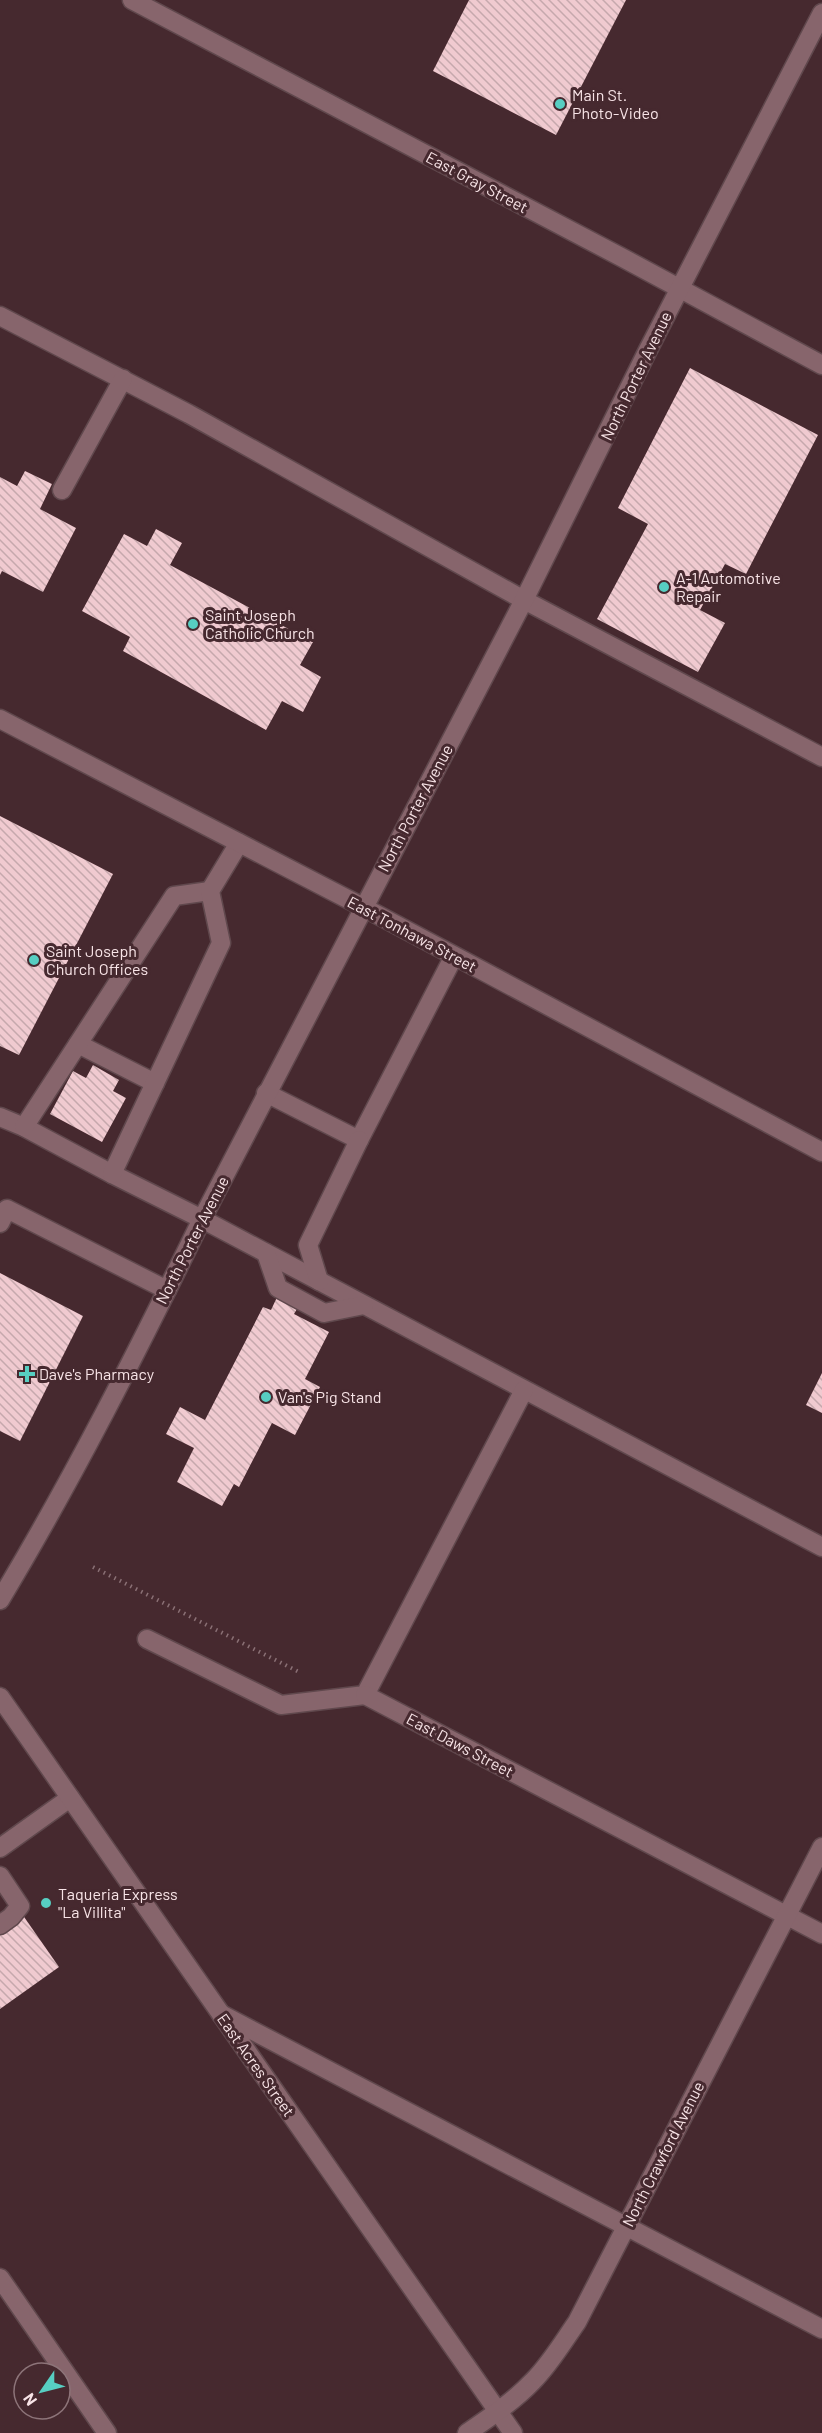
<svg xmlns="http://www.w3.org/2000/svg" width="822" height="2433" viewBox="0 0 822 2433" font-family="Barlow,sans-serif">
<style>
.building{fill:url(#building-back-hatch)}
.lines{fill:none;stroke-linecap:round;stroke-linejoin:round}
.lane-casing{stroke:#60484d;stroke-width:21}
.street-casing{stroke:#60484d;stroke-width:21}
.secondary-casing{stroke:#60484d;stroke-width:21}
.path{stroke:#8a7075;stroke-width:4;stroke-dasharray:1.5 4.5;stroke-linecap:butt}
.lane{stroke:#87656c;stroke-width:18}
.street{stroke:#87656c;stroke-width:18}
.secondary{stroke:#87656c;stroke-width:18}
.poi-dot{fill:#57cec2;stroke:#46292f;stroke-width:2}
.labels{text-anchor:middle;stroke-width:6;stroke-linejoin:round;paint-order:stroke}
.poi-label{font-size:16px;fill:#f8e4e7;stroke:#46292f;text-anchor:start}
.street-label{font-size:16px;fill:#f8e4e7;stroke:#46292f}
</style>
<defs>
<pattern id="building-back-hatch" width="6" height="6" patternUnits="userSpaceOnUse" patternTransform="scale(1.5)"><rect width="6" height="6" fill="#f0cad0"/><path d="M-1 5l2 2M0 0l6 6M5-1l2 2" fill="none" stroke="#c6a8ad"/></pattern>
</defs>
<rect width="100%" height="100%" fill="#46292f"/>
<g class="building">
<path d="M469,0H626L556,135L433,71Z"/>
<path d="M690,368L818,435L746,574L725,564L700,610L725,623L698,672L597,619L648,524L618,508Z"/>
<path d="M25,471L52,484L40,509L76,528L43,592L2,571L0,575V477L17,486Z"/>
<path d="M156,529L182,543L170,565L313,642L300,665L321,677L303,712L282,701L266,730L123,651L130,637L82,611L124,534L147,546Z"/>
<path d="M0,816L113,874L19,1055L0,1046Z"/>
<path d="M93,1065L119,1080L113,1091L126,1098L102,1142L50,1114L73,1071L86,1078Z"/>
<path d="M0,1273L83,1316L20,1441L0,1431Z"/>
<path d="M279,1293L300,1304L294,1314L329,1332L305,1379L320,1387L295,1435L272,1423L239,1487L234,1484L222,1506L177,1482L194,1448L166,1434L180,1407L205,1420L263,1307L271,1310Z"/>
<path d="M822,1373V1413L806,1405Z"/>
<path d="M22,1914L59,1967L0,2009V1929Z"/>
</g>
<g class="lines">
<defs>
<g id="lane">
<path d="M0,316L189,414L524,600L822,757"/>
<path d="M62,490L123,379"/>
<path d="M78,1044L155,1083"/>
<path d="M266,1093L359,1140L454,956"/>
<path d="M0,1117L24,1127L112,1174L202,1219L822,1547"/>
<path d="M24,1127L174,896L210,891"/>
<path d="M112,1174L221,943L210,891L239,843"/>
<path d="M0,1223L7,1209L167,1290"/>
<path d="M266,1253L278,1288L324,1313L364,1305"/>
<path d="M319,1281L308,1245L359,1140"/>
<path d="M147,1639L281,1705L365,1695L524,1390"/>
<path d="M0,1848L70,1798"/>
<path d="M0,1876L20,1906L11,1917L0,1925"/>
<path d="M221,2014L822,2329"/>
<path d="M0,2278L107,2433"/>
</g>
<g id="street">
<path d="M0,719L363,907L822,1152"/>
<path d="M365,1695L822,1934"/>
<path d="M0,1697L513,2433"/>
<path d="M467,2433C490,2417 514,2401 533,2381C550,2364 563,2342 577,2322L822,1847"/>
</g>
<g id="secondary">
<path d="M132,0L623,258L822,365"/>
<path d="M0,1600C74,1477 139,1348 202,1219L524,600L648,350L822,13"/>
</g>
</defs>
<use href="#lane" class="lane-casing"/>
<use href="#street" class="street-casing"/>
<use href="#secondary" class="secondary-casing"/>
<path class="path" d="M93,1567L299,1672"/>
<use href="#lane" class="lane"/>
<use href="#street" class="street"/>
<use href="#secondary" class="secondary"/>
</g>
<g class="poi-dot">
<circle cx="560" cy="104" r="6"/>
<circle cx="664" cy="587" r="6"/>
<circle cx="193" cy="624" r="6"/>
<circle cx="34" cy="960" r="6"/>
<path d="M24 1365h6v6h6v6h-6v6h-6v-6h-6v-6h6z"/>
<circle cx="266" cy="1397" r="6"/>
<circle cx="46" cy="1903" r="6"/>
</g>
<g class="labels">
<g class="poi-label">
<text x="572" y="101">Main St.<tspan x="572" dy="18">Photo-Video</tspan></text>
<text x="676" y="584">A-1 Automotive<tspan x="676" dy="18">Repair</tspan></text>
<text x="205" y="621">Saint Joseph<tspan x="205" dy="18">Catholic Church</tspan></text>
<text x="46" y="957">Saint Joseph<tspan x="46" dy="18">Church Offices</tspan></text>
<text x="39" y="1380">Dave's Pharmacy</text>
<text x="278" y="1403">Van's Pig Stand</text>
<text x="58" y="1900">Taqueria Express<tspan x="58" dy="18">"La Villita"</tspan></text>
</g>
<g class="street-label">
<text transform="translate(477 182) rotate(28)" y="6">East Gray Street</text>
<text transform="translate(636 376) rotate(-64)" y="6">North Porter Avenue</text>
<text transform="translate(415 808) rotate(-62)" y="6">North Porter Avenue</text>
<text transform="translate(412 934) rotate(28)" y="6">East Tonhawa Street</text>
<text transform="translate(192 1240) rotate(-63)" y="6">North Porter Avenue</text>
<text transform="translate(460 1745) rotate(28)" y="6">East Daws Street</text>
<text transform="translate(256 2065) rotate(55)" y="6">East Acres Street</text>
<text transform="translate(663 2154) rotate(-63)" y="6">North Crawford Avenue</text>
</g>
</g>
<g transform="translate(42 2391) rotate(235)"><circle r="28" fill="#46292f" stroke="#8d7479" stroke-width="1.5"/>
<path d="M0-4.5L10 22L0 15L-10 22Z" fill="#57cec2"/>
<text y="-9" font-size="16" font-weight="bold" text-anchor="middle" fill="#f8e4e7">N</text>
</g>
</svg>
